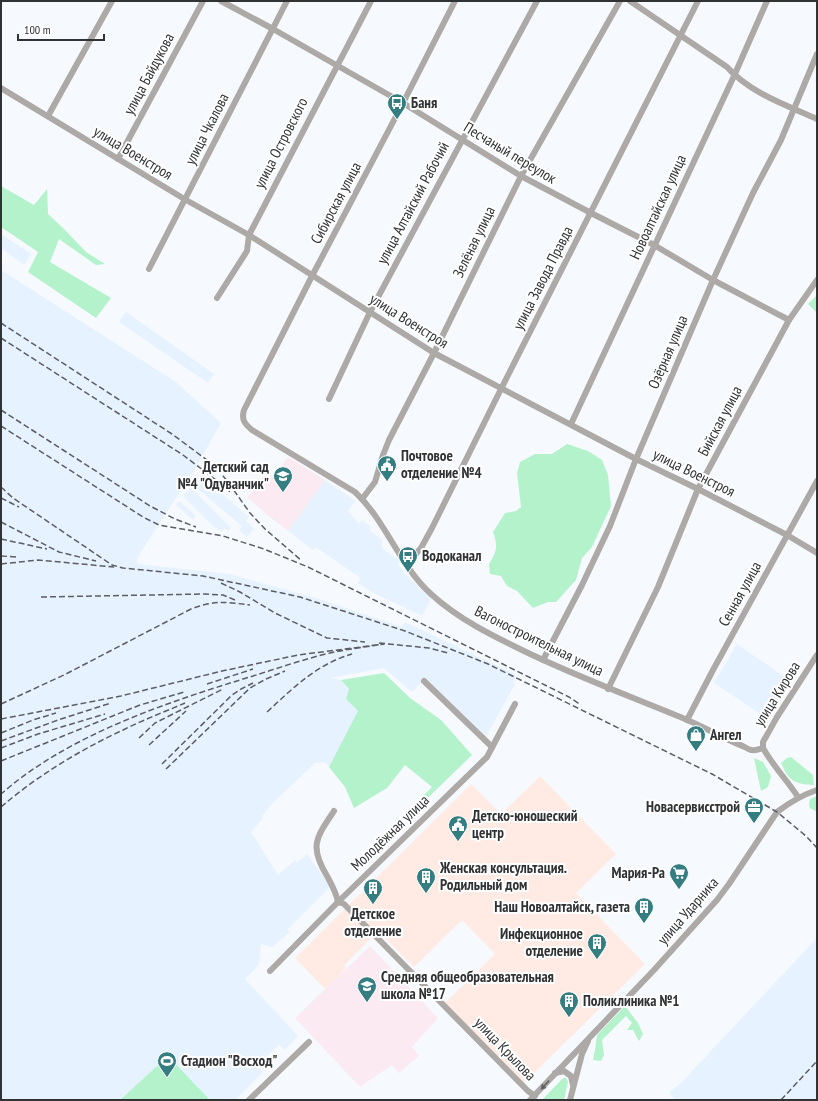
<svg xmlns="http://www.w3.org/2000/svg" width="818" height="1101" viewBox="0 0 818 1101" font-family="'PT Sans Narrow',sans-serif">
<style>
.built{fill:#e6f2ff}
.education{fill:#fceaf3}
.medical{fill:#ffebe3}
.green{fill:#b4f2cb}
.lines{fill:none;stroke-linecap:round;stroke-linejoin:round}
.minor{stroke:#ada9a7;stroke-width:6}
.rail{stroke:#5c5e61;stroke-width:1.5;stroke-dasharray:6 3;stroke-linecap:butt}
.oneway{fill:#626262}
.labels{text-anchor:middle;stroke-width:4;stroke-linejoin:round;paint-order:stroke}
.street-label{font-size:15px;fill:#303234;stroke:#fff}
.poi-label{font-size:15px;font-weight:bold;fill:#303234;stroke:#fff;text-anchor:start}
</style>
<rect width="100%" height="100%" fill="#f6fafe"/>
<g class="built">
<path d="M1,234L31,254L24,265L1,248Z"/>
<path d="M1,270L176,382L221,423L196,467L137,558L138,564L229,574L316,598L402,627L405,622L515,674L514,686L483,742L462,720L421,682L412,692L384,668L331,678L341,680L349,689L346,699L359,711L329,767L325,762L315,763L273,803L262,816L263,818L251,832L278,875L295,860L297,863L307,854L330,887L288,929L290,932L272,947L261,944L259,963L256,968L245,979L298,1036L285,1050L279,1045L257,1065L263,1072L235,1100H210L168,1056L120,1100H1Z"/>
<path d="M126,312L214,374L208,383L119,322Z"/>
<path d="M196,479L201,483L205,479L249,517L246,521L254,528L247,537L239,530L242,526L192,484Z"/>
<path d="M325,480L355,501L348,511L359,524L362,520L371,527L369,530L382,540V548L400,561L398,565L411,580L431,599L422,616L372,592L358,583L361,578L317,548L313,550L288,531Z"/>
<path d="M191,488L231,528L228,531L224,528L221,532L216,527L215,528L183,496Z"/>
<path d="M179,501L196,516L193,520L176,505Z"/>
<path d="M737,644L792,682L768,719L714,683Z"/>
<path d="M817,938V1100H674L669,1092L680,1084Z"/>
</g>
<g class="education">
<path d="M288,457L325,480L288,531L265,513L247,497L268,474L273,477Z"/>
<path d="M370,946L438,1018L412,1047L419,1056L399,1073L392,1065L360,1087L295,1018Z"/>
</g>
<path class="medical" d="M540,776L616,854L576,893L645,964L524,1083L445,1003L495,954L462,920L414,967L378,931L344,966L346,968L325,989L295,958L471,784L501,814Z"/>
<g class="green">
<path d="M1,186L34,205L47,189L48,214L63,228L86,252L105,264L96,265L59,239L50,262L111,298L96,318L28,272L38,252L1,227Z"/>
<path d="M817,295V313L808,304Z"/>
<path d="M567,444L588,451L602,460L608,475L611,506L592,547L582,558L576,580L556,602H548L533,608L517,591L507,586L501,576L490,574L489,564C497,551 498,546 493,532L505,513L516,511L521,507L517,473L520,462L535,454H552Z"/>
<path d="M384,673L410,698L441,720L472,755L406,819L404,815L432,787L405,765L387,788L354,808L345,787L329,767L358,711L346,699L349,689L341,680Z"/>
<path d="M791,757L813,775L814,785C794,784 789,781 781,763L787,758Z"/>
<path d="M754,758L763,762L771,776L768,787L761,791Z"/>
<path d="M817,796V812L810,808L809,805L810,799Z"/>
<path d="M625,1006L638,1023L643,1034L639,1041L633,1030H627L632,1023L626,1016L602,1040L604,1055L601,1061L593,1060L595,1050L597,1035Z"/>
<path d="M168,1056L210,1100H120Z"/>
<path d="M563,1078H566L568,1082L564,1100H542Z"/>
</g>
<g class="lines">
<g class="minor">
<path d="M221,1L273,29L403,103L521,176L591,213L654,245L713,280L789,320"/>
<path d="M455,1L403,103L312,276L244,410C241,420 245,424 252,430L355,492C386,521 399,565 431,594C458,619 493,636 526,652C578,677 632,697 685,719C704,727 721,737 740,745C744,746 747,749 751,750C754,751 759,749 763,748"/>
<path d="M630,1L727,67C750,93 786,105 817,119"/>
<path d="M1,88L186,200L249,235L434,353L636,459L698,489L787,535L817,553"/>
<path d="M48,116L112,1"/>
<path d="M118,159L203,1"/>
<path d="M149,269L287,1"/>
<path d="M217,298L247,251L249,235L371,1"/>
<path d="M329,399L370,312L537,1"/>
<path d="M571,424L734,76L767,1"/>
<path d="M362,499L375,482L383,455L389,440L434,353L521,176L620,1"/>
<path d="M407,564L421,548L432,528L501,389L698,1"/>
<path d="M543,660L582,585L610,526L636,459L713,280L753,193L781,140L817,54"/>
<path d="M424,681L492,747"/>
<path d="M608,689L658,587L698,489L789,320L817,280"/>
<path d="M687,720L713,670L817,481"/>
<path d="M763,748V742L777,717L817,655"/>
<path d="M763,748C773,766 787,780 798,797"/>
<path d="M334,811C316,838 309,846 327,876C332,885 336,892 338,902L344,904L528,1091L535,1096"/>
<path d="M270,971L338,902L487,757L515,704"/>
<path d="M555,1073L564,1071L571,1076L573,1085"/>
<path d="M249,1100L309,1042"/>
<path d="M530,1100L654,970L717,900L729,884L777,812C790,802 802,795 817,790"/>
<path d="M570,1100L582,1054L588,1041"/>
</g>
<g class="rail">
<path d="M1,323L172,434L215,466L228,482L250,513L265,529L302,561"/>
<path d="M1,338L183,455L224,486L232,494"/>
<path d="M1,410L150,506L175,519L196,527"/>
<path d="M1,426L143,517L159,525L223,536L264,549L308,567L569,697L581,705"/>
<path d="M1,487L13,498L112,565L123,568L203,576L300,597L405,631L488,664L712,774L777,812L806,836L817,848"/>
<path d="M1,498L19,507"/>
<path d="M1,522L59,552L96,561"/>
<path d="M1,539L47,549"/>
<path d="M1,556L17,557"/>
<path d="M1,564L38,560L114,567"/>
<path d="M221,583L240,592L275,613L327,638L365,642"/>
<path d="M41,597L205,594L223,595L235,600"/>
<path d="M379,643L429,648L448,653"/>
<path d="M207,684L253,669"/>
<path d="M1,704L64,675L191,609C215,600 225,602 250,605"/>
<path d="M267,712C293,688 317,664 352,654"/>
<path d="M1,719L121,696L222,671L298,655L384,644C366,647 348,649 330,653C300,660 270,671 240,680C159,705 66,737 1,794"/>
<path d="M1,733L33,720L56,713"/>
<path d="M139,738L155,723L223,689"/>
<path d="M1,741L58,720L111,703"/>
<path d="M149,745L186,711"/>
<path d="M1,748L38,734L105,714"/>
<path d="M1,761L140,705L184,692"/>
<path d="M162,764L232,695L241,689L253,683"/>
<path d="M166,769L250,688L266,679L285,671"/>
<path d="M1,807C37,776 80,750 123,730C143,720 164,712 185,703"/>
<path d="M781,1100L817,1061"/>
</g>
</g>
<defs><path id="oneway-solid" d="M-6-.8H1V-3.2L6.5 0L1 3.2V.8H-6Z"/></defs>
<use class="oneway" href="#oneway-solid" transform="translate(545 1085) rotate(133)"/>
<defs>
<symbol id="bus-pin" viewBox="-11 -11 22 30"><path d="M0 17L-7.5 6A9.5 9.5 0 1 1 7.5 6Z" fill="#347d81" stroke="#fff"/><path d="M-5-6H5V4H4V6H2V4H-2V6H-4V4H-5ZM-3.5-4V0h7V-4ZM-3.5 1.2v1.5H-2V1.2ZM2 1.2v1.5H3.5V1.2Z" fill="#fff"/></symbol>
<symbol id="civic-pin" viewBox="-11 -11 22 30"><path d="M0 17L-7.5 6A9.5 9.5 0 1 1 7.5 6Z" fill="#347d81" stroke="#fff"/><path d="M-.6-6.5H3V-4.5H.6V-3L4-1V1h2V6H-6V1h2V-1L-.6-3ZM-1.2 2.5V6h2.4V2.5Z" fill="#fff"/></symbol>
<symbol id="school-pin" viewBox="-11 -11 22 30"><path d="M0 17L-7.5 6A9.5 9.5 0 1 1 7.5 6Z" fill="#347d81" stroke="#fff"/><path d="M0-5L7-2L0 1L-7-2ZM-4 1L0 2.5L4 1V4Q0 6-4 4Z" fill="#fff"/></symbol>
<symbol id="shop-pin" viewBox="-11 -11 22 30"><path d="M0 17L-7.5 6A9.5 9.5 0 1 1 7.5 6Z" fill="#347d81" stroke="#fff"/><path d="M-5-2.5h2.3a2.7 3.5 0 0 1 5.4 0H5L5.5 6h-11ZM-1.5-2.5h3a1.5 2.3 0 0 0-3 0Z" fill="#fff"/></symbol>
<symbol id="office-pin" viewBox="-11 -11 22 30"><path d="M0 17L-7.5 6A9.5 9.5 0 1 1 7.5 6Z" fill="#347d81" stroke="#fff"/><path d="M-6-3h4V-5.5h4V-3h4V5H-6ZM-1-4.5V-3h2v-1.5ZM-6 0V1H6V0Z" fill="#fff"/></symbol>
<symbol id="supermarket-pin" viewBox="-11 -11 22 30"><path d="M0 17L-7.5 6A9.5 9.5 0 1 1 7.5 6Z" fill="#347d81" stroke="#fff"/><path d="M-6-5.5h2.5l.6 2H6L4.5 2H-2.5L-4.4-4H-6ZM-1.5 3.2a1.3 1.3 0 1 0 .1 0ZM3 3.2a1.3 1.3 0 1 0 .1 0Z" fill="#fff"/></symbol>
<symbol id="building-pin" viewBox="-11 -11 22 30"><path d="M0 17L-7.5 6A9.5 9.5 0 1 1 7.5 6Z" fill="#347d81" stroke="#fff"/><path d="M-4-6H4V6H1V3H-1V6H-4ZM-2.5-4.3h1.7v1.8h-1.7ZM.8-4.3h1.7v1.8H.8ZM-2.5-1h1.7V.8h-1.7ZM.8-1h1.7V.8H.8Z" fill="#fff"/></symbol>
<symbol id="stadium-pin" viewBox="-11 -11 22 30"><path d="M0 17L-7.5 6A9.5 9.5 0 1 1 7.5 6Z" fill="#347d81" stroke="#fff"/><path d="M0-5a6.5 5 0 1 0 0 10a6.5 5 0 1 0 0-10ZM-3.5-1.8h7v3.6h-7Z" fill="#fff"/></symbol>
</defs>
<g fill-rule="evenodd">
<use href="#bus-pin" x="386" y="92" width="22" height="30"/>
<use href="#civic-pin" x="376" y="454" width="22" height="30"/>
<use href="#school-pin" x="272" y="465" width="22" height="30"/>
<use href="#bus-pin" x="397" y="545" width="22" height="30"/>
<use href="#shop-pin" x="685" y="724" width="22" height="30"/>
<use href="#office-pin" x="743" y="796" width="22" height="30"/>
<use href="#civic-pin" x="447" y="814" width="22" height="30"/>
<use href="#supermarket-pin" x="668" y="862" width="22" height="30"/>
<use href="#building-pin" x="415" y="866" width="22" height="30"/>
<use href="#building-pin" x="362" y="877" width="22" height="30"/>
<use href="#building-pin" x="633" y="896" width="22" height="30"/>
<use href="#building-pin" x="586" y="932" width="22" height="30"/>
<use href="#school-pin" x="356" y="975" width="22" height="30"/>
<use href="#building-pin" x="558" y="990" width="22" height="30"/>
<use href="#stadium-pin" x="156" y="1050" width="22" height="30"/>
</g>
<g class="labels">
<g class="street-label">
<text transform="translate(149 74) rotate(-62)" y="5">улица Байдукова</text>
<text transform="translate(207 129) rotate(-63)" y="5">улица Чкалова</text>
<text transform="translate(281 143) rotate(-63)" y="5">улица Островского</text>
<text transform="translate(133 153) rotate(31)" y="5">улица Военстроя</text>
<text transform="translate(510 153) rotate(31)" y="5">Песчаный переулок</text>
<text transform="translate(336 203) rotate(-62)" y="5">Сибирская улица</text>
<text transform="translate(413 203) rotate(-62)" y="5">улица Алтайский Рабочий</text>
<text transform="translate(658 207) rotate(-65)" y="5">Новоалтайская улица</text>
<text transform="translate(474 242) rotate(-64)" y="5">Зелёная улица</text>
<text transform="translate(543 278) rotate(-63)" y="5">улица Завода Правда</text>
<text transform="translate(409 321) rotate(32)" y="5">улица Военстроя</text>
<text transform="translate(668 352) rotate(-67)" y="5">Озёрная улица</text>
<text transform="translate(720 421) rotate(-62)" y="5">Бийская улица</text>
<text transform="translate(694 473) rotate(26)" y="5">улица Военстроя</text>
<text transform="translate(740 594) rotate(-61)" y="5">Сенная улица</text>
<text transform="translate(539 641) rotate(26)" y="5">Вагоностроительная улица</text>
<text transform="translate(777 694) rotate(-58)" y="5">улица Кирова</text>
<text transform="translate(390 833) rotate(-44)" y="5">Молодёжная улица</text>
<text transform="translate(688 911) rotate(-49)" y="5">улица Ударника</text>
<text transform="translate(505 1049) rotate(46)" y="5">улица Крылова</text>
</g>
<g class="poi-label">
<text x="411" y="108">Баня</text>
<text x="401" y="461">Почтовое<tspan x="401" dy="17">отделение №4</tspan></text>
<text x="269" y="472" text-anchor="end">Детский сад<tspan x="269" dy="17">№4 "Одуванчик"</tspan></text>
<text x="422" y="561">Водоканал</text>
<text x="710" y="740">Ангел</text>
<text x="740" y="812" text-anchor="end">Новасервисстрой</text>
<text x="472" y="821">Детско-юношеский<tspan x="472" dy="17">центр</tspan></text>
<text x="440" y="873">Женская консультация.<tspan x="440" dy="17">Родильный дом</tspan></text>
<text x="665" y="878" text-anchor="end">Мария-Ра</text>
<text x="630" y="912" text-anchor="end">Наш Новоалтайск, газета</text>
<text x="373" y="919" text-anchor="middle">Детское<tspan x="373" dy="17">отделение</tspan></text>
<text x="583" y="939" text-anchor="end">Инфекционное<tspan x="583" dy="17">отделение</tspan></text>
<text x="381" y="982">Средняя общеобразовательная<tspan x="381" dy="17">школа №17</tspan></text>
<text x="583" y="1006">Поликлиника №1</text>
<text x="181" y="1066">Стадион "Восход"</text>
</g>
</g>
<rect width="818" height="1101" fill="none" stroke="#303234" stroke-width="4"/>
<path d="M18 34v6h86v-6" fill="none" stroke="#303234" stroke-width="2"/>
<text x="24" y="34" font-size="12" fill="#303234" stroke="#ffffff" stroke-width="3" paint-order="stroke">100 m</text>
</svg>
